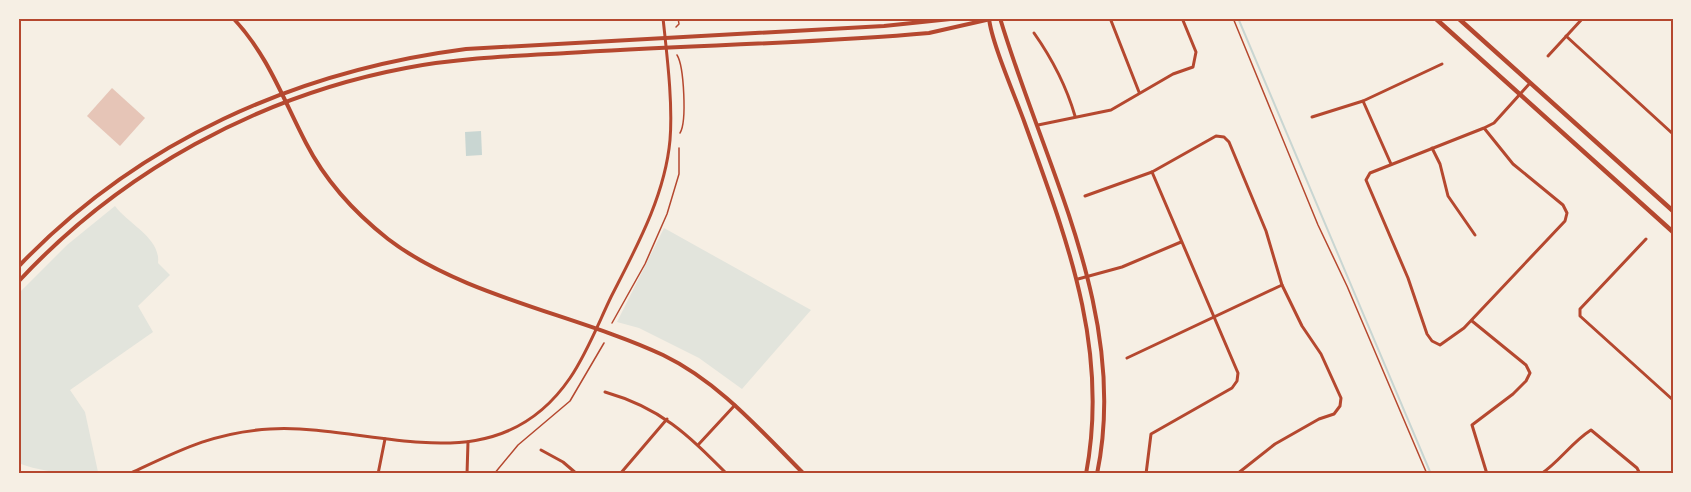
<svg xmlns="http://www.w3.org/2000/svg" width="1691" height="492" viewBox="0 0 1691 492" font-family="'Open Sans',sans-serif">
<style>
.green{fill:#e2e4dc}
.water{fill:#c9d6d2}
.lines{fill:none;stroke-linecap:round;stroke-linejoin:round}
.stream{stroke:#c9d6d2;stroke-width:2}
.building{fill:#e6c5b7}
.path{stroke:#b5482f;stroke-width:1.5}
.minor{stroke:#b5482f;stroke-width:3}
.tertiary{stroke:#b5482f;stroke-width:4}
.secondary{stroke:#b5482f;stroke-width:4}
.primary{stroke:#b5482f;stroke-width:4.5}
.neatline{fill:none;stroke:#b5482f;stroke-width:2}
</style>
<rect width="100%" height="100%" fill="#f6efe4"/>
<g class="green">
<path d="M115,206C128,224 161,238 158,263L170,275L138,306L153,332L70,390L85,412L98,472C69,474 45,473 18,463V294L67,245Z"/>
<path d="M664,228L811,310L742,389L699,358L639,328L617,322Z"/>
</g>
<path class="water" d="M481,131L482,155L466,156L465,132Z"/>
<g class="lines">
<path class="stream" d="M1238,18L1431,474"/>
</g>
<path class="building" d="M112,88L145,118L120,146L87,116Z"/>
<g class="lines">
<g class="path">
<path d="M1233,18L1318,225L1347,286L1427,474"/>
<path d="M676,27L679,24L678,18"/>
<path d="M677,55C684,66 687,122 680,133"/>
<path d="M612,323L645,264L667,214L679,174V148"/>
<path d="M494,474L518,445L570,401L604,343"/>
</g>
<g class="minor">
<path d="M1110,18L1139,92"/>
<path d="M1034,33C1053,60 1066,85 1075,116"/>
<path d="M1566,36L1673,134"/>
<path d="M1548,56L1583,18"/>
<path d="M1363,101L1391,164"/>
<path d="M1312,117L1363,101L1442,64"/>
<path d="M1038,125L1111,110L1173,74L1193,67L1196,52L1182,18"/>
<path d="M1484,128L1513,164L1563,205L1567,213L1565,221L1464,328L1440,345L1432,341L1427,334L1408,278L1366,180L1370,173L1484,128L1494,123L1530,83"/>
<path d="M1432,148L1440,164L1448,196L1475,235"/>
<path d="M1085,196L1152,172L1216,136L1224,137L1229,142L1266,231L1282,285L1302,326L1321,354L1341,398L1340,406L1334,414L1319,419L1275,444L1237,474"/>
<path d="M1646,239L1580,309V316L1673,400"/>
<path d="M1078,279L1122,267L1181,242"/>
<path d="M1472,321L1526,365L1530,373L1526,381L1513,394L1472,425L1487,474"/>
<path d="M1127,358L1282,285"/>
<path d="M605,392C661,408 687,434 727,474"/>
<path d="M698,445L735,405"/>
<path d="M541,450L563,462L577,474"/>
<path d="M129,474C178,451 214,432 270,429C375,423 494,489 570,378C587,353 598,324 611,297C636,248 665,196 670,140C673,103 667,56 663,18"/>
<path d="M378,474L385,439"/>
<path d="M467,474L468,442"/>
<path d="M620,474L667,419"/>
<path d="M1146,474L1151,434L1232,388L1237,381L1238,373L1152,172"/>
<path d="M1541,474C1560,461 1572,442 1591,430L1637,468L1640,474"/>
</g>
<g class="tertiary">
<path d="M233,18C268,55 283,99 306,143C325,180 355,213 388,239C462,296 578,315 663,355C719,382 761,431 804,474"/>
<path d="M989,18C991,41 1015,96 1024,121C1066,238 1110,347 1086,474"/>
<path d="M1000,18C1044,166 1130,315 1097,474"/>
</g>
<g class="secondary">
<path d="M18,267C138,141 296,71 466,49L884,26L960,18"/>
<path d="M18,282C120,172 258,96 406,68C459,58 513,56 567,53C687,45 808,44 929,33L995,18"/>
</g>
<g class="primary">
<path d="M1435,18L1673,232"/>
<path d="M1458,18L1673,211"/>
</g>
</g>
<rect width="1691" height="492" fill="none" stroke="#f6efe4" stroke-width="39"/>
<rect x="20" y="20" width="1652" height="452" class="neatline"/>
</svg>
